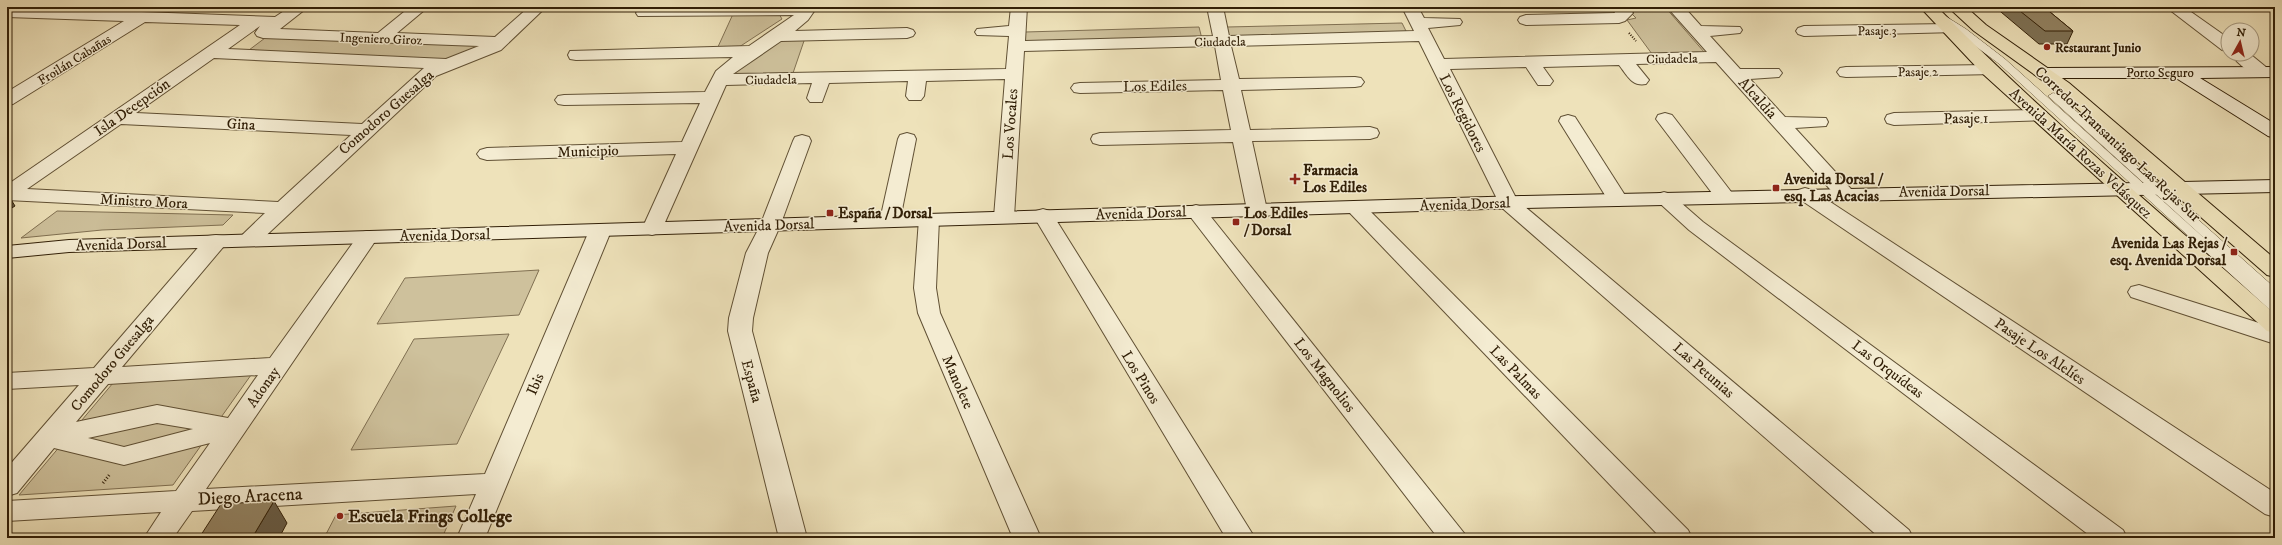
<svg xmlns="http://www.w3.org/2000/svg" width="2282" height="545" viewBox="0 0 2282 545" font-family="'IM FELL DW Pica',serif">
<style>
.green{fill:#cec19c;stroke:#807052}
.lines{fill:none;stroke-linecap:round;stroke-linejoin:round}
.lane-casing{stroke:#605034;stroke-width:1}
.street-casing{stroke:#605034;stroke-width:2}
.secondary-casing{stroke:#311f07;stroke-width:2}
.primary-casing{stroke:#311f07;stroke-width:2}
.path-far1{stroke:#311f07;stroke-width:2;stroke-dasharray:1 1.5;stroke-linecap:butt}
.path{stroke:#311f07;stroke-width:3;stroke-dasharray:1 2;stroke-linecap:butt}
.lane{fill:#f4ecd2;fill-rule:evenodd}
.street{fill:#f4ecd2;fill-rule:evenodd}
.secondary{fill:#f4ecd2;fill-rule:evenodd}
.primary{fill:#eee2ba;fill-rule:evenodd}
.wall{fill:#7e7256;stroke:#311f07}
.shaded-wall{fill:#675c46;stroke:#311f07}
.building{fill:#938464;stroke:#311f07}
.poi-dot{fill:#8f2418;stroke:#f4ecd2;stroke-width:1.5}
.labels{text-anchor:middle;stroke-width:3;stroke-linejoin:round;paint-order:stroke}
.far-street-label{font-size:13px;fill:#311f07;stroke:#f4ecd2}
.far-poi-label{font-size:13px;font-weight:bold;fill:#311f07;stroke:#f4ecd2;text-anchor:start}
.street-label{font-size:15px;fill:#311f07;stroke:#f4ecd2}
.poi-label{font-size:15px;font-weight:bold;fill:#311f07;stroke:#f4ecd2;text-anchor:start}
.near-street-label{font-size:18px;fill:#311f07;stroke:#f4ecd2}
.near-poi-label{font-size:18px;font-weight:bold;fill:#311f07;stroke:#f4ecd2;text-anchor:start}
</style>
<rect width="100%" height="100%" fill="#eee2ba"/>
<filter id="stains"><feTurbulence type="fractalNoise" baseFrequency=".005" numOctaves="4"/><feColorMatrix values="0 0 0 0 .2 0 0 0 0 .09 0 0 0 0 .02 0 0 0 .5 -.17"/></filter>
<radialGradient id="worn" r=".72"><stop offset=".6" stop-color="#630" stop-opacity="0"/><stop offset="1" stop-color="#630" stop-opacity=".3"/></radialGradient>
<g class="green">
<path d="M1630,7H1665L1705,53L1652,54L1627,20L1636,18L1630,12Z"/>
<path d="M733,14H779L782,19L736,49H717Z"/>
<path d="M1402,23L1408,35L1229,39L1227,27Z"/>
<path d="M1199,27L1202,39L1024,44L1025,32Z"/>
<path d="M269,35L486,44L442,62L245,53Z"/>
<path d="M805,38L792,76L734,77L733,72L781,39Z"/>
<path d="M57,211L233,215L223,225L102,230L21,238Z"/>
<path d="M539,270L519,315L377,324L405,278Z"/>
<path d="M509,334L457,444L351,450L414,339Z"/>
<path d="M251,375L173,485L19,495L113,383Z"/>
<path d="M456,506L442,538H324L336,515Z"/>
</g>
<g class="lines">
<defs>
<path id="lane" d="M1942,14L1966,29L2005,59L2224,256L2048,96L2053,93L2057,94L2275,288V311L2270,310L1998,63L1939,19V15Z"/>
<g id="street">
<path d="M7,7L275,17L290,7H308L280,29L378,33L410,7H428L397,33L495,37L529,7H546L501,50L436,76L256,245L248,246L240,245L237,240L265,213L7,200V185L240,25L145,22L13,104L7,105V92L124,21L7,17ZM260,26L255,33L257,36L263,38L479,46L446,59L228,49ZM214,58L424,68L362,124L136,113ZM121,124L351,135L278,202L27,189Z"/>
<path d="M817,7L808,20L795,31L907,28L913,30L915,33L913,36L907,38L781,41L733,74L1006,69L1009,36L977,35L975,32L977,29L1009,26L1011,7H1027L1025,41L1213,36L1207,7H1223L1229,36L1414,31L1402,7H1418L1424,18L1460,19L1462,22L1460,25L1428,28L1444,59L1707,52L1667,7H1684L1701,26L1740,27L1742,30L1740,33L1710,36L1740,69H1779L1782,73L1779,77L1750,79L1785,117L1826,118L1828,122L1826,126L1795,128L1851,189L1854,193L1851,197L1844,199L1837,197L1716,62L1636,64L1649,80L1646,84C1632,87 1627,75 1619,65L1543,67L1553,81L1550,85H1538L1526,67L1450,69L1517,200L1909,530L1913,538H1880L1501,207L1419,41L1231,46L1239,79L1355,77L1361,78L1364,82L1361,86L1355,87L1241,90L1250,130L1370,127L1377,129L1379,133L1377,137L1370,139L1252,141L1267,210L1264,214L1257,216L1250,214L1247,210L1233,142L1100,145L1093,143L1091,139L1093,135L1100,133L1231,130L1223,90L1080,93L1074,92L1071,88L1074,84L1080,83L1221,80L1215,46L1024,51L1014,217L1011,221L1004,223L997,221L994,217L1005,79L926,81L924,96L921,100H909L906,96L908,81L829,83L822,102H810L807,98L812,83L726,85L662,229L659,233L652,235L645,233L642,229L676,154L487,160L480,158L477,154L480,150L487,148L682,142L700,103L564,105L558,104L555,100L558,96L564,95L705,92L716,71L733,57L576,60L570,59L568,55L570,51L749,46L794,15L638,16L636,13L638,10L644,8Z"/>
<path d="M1612,7H1628L1633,13L1625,21L1619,23L1526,25L1520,23L1518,20L1520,17L1526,15L1615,13Z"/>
<path d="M2166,7H2184L2228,38V51L2222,50Z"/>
<path d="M1950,24L1956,26L1958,29L1956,32L1804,36L1798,34L1796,31L1798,28L1804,26Z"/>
<path d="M2231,54H2250L2272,72L2269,76C2256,79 2238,65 2231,54Z"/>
<path d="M1989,65L1995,66L1998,70L1995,74L1846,77L1840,76L1837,72L1840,68L1846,67Z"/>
<path d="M2039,110L2046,112L2048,116L2046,120L1894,125L1887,123L1885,119L1887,115L1894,113Z"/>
<path d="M1665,113L1672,115L1732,193L1735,197L1732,201L1725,203L1718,201L1656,119L1658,115Z"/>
<path d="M1568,115L1575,117L1628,200L1625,204L1618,206L1611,204L1608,200L1559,121L1561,117Z"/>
<path d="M907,133L914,135L916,139L900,220L897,224L890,226L883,224L880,220L898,139L900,135Z"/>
<path d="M802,135L809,137L811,141L780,226L768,253L753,318L752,331L807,538H779L728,331L729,318L746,253L760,226L793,141L795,137Z"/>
<path d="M1805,188L1812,190L2275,493V517L2265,514L1798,198L1795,194L1798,190Z"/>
<path d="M1664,192L1671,194L1703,222L2123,530L2127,538H2093L1689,230L1654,198L1657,194Z"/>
<path d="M1355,201L1362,203L1688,530L1692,538H1661L1348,211L1345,207L1348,203Z"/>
<path d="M1196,205L1203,207L1468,538H1438L1189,215L1186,211L1189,207Z"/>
<path d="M1043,209L1050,211L1053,215L1255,538H1226L1033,215L1036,211Z"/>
<path d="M929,213L936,215L939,219L936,288L940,313L1041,538H1013L918,313L914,288L919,219L922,215Z"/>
<path d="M600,225L607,227L611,231L485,538H457L476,494L192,511L173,538H144L161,512L7,521V501L176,491L210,443L124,465L54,448L17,493L7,496V468L79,385L7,389V373L94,368L208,236L216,235L224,236L227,241L224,246L122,367L270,358L360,233L367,231L374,233L378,237L206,489L485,474L589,231L593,227ZM258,375L228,418L157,405L76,422L108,384ZM157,423L193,429L124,447L88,438Z"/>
<path d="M2139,285L2275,328V344L2131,297L2128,292L2131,287Z"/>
</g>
<g id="secondary">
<path d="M7,7H26L24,10L7,18Z"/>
<path d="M2275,67V77L2200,78L2275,124V138L2268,136L2176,78H2045L2039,77L2036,73L2039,69L2045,68Z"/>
<path d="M2275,180V192L1521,208L69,252L7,258V246L69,240L1521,196Z"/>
</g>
<g id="primary">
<path d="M1920,7H1937C2044,116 2161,213 2275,314V333L2267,331L1983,74Z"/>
<path d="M1948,7H1966L1986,25L2069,83L2275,259V277L2267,275L2057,91L1974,31Z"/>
</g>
</defs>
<use href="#lane" class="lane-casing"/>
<use href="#street" class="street-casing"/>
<use href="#secondary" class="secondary-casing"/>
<use href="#primary" class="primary-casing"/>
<path class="path-far1" d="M1629,33L1636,41"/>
<path class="path" d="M103,483L110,474"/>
<use href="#lane" class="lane"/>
<use href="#street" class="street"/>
<use href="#secondary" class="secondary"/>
<use href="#primary" class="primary"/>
</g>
<path class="wall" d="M1995,7H2044L2073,31L2067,44H2039Z"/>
<g class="shaded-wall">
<path d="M7,193L15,206L7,211Z"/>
<path d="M274,501L287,523L279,538H252Z"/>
</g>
<g class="building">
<path d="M2015,7H2044L2073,31H2045Z"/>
<path d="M274,501L252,538H199L221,504Z"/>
</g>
<g class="poi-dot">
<circle cx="2047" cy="47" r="4"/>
<path d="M1293 173h4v4h4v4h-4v4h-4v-4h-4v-4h4z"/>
<rect x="1772" y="184" width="8" height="8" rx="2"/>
<rect x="826" y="209" width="8" height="8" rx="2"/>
<rect x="1232" y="218" width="8" height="8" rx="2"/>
<rect x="2230" y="248" width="8" height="8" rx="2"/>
<circle cx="340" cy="516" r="4"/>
</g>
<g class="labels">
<g class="far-street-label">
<text transform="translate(1877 30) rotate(-1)" y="5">Pasaje 3</text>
<text transform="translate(381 38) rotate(2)" y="5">Ingeniero Giroz</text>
<text transform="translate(1220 41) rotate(-1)" y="5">Ciudadela</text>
<text transform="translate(1672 58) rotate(-1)" y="5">Ciudadela</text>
<text transform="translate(74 59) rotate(-32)" y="5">Froilán Cabañas</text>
<text transform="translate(1918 71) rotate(-1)" y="5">Pasaje 2</text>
<text x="2160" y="77">Porto Seguro</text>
<text transform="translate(771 79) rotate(-1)" y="5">Ciudadela</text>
</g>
<g class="far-poi-label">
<text x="2055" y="52">Restaurant Junio</text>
</g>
<g class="street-label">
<text transform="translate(1155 86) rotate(-1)" y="5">Los Ediles</text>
<text transform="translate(1758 98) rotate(48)" y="5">Alcaldía</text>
<text transform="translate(132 107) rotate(-35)" y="5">Isla Decepción</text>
<text transform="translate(386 112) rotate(-41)" y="5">Comodoro Guesalga</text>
<text transform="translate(1463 113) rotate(63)" y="5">Los Regidores</text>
<text transform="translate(1966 118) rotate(-1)" y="5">Pasaje 1</text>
<text transform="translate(241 124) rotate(3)" y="5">Gina</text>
<text transform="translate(1010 124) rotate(-86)" y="5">Los Vocales</text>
<text transform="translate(2118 144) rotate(43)" y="5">Corredor Transantiago Las Rejas Sur</text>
<text transform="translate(588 151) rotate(-2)" y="5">Municipio</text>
<text transform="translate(2081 153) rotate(42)" y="5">Avenida María Rozas Velásquez</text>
<text transform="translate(1944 191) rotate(-1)" y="5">Avenida Dorsal</text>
<text transform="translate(144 201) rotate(3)" y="5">Ministro Mora</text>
<text transform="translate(1465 204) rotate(-2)" y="5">Avenida Dorsal</text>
<text transform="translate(1141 213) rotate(-2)" y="5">Avenida Dorsal</text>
<text transform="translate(769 225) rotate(-2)" y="5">Avenida Dorsal</text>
<text transform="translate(445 235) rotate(-1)" y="5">Avenida Dorsal</text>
<text transform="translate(121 244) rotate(-2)" y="5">Avenida Dorsal</text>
<text transform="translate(2040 351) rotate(34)" y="5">Pasaje Los Alelíes</text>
<text transform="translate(112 363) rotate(-50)" y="5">Comodoro Guesalga</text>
<text transform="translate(1888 369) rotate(37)" y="5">Las Orquídeas</text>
<text transform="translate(1704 370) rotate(41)" y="5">Las Petunias</text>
<text transform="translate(1516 372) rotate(46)" y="5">Las Palmas</text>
<text transform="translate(1325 375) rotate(52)" y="5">Los Magnolios</text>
<text transform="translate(1141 377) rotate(58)" y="5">Los Pinos</text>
<text transform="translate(752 381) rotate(75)" y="5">España</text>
<text transform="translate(958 382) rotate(66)" y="5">Manolete</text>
<text transform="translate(535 384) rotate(-67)" y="5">Ibis</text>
<text transform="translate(263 387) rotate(-55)" y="5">Adonay</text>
</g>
<g class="poi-label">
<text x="1303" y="175">Farmacia<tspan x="1303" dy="17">Los Ediles</tspan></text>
<text x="1784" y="184">Avenida Dorsal /<tspan x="1784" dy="17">esq. Las Acacias</tspan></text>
<text x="838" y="218">España / Dorsal</text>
<text x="1244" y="218">Los Ediles<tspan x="1244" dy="17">/ Dorsal</tspan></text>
<text x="2226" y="248" text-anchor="end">Avenida Las Rejas /<tspan x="2226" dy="17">esq. Avenida Dorsal</tspan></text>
</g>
<g class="near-street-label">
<text transform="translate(250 496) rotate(-3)" y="6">Diego Aracena</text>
</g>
<g class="near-poi-label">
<text x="348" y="522">Escuela Frings College</text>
</g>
</g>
<rect width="2282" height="545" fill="none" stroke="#eee2ba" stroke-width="24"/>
<rect x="8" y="8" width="2266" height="529" fill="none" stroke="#311f07" stroke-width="2"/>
<rect x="12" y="12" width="2258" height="521" fill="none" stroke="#311f07"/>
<g transform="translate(2240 42) rotate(8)"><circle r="19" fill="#f4ecd2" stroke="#a69a81"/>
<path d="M0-3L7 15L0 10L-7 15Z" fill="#8f2418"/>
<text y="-6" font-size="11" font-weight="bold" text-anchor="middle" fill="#311f07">N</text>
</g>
<rect width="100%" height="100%" filter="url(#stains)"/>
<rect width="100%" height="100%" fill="url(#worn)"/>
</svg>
